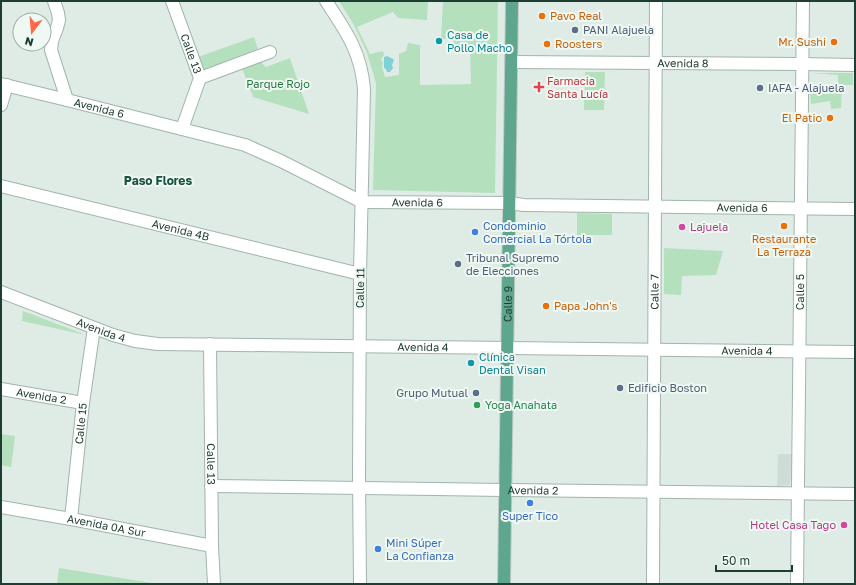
<svg xmlns="http://www.w3.org/2000/svg" width="856" height="585" viewBox="0 0 856 585" font-family="'Golos Text',sans-serif">
<style>
.built{fill:#cddcd4}
.green{fill:#b5e0be}
.water{fill:#81d0d7}
.lines{fill:none;stroke-linecap:round;stroke-linejoin:round}
.minor-casing{stroke:#a1b4ac;stroke-width:14}
.major-casing{stroke:#c0c9c6;stroke-width:14}
.minor{stroke:#fff;stroke-width:12}
.major{stroke:#5fa68f;stroke-width:12}
.food-dot{fill:#e8710a;stroke:#f0f8f3;stroke-width:1.5}
.service-dot{fill:#5c6f8a;stroke:#f0f8f3;stroke-width:1.5}
.culture-dot{fill:#0f9aa8;stroke:#f0f8f3;stroke-width:1.5}
.health-dot{fill:#e0444e;stroke:#f0f8f3;stroke-width:1.5}
.hotel-dot{fill:#d1479c;stroke:#f0f8f3;stroke-width:1.5}
.shop-dot{fill:#3f7fe0;stroke:#f0f8f3;stroke-width:1.5}
.leisure-dot{fill:#2e9e5b;stroke:#f0f8f3;stroke-width:1.5}
.labels{text-anchor:middle;stroke-width:4;stroke-linejoin:round;paint-order:stroke}
.food-label{font-size:11px;fill:#c56008;stroke:#f0f8f3;text-anchor:start}
.service-label{font-size:11px;fill:#4e5e75;stroke:#f0f8f3;text-anchor:start}
.culture-label{font-size:11px;fill:#0d838f;stroke:#f0f8f3;text-anchor:start}
.street-label{font-size:11px;fill:#1e3e33;stroke:#f0f8f3}
.health-label{font-size:11px;fill:#be3a42;stroke:#f0f8f3;text-anchor:start}
.park-label{font-size:11px;fill:#24793f;stroke:#f0f8f3}
.shop-label{font-size:11px;fill:#366cbe;stroke:#f0f8f3;text-anchor:start}
.hotel-label{font-size:11px;fill:#b23c85;stroke:#f0f8f3;text-anchor:start}
.leisure-label{font-size:11px;fill:#27864d;stroke:#f0f8f3;text-anchor:start}
.neighbourhood-label{font-size:12px;font-weight:bold;fill:#185240;stroke:#f0f8f3}
</style>
<rect width="100%" height="100%" fill="#dfece5"/>
<path class="built" d="M778,454H792V479H790V485L777,486Z"/>
<g class="green">
<path d="M339,1H428L427,20L398,18L393,12L357,27L370,54L383,51L384,55L381,59L383,63L382,67L385,77L399,75V54L406,51L408,43L420,45V85L471,84L470,48L454,49L453,38L441,39L443,2L432,1H498L495,193L373,190L376,83L367,53L354,25Z"/>
<path d="M254,37L259,52L203,71L198,57Z"/>
<path d="M290,58L309,114L253,97L242,68L260,61L266,67Z"/>
<path d="M585,72H605L604,110H584Z"/>
<path d="M811,73H853V85H842L841,108L831,109L830,101L811,104L810,92L838,90V75Z"/>
<path d="M577,213L612,214V235H577Z"/>
<path d="M664,248L723,251L716,275L682,276L681,295L664,294Z"/>
<path d="M23,311L81,333V334L22,321Z"/>
<path d="M1,434L15,436L11,467L1,465Z"/>
<path d="M59,568L158,584H57Z"/>
</g>
<path class="water" d="M387,56L393,59L394,60L392,65L393,68L390,72H387L386,69L384,68V57Z"/>
<g class="lines">
<defs>
<g id="minor">
<path d="M54,1L58,13L59,20L57,28L52,41L51,50L67,100"/>
<path id="s1" d="M172,1L200,78L182,129"/>
<path d="M326,1C346,31 361,52 364,89L360,274L359,476L360,584"/>
<path id="s2" d="M511,62L802,64L855,65"/>
<path d="M200,78L270,52"/>
<path id="s3" d="M1,84L67,100L245,145L281,161L362,202L509,203L524,205L855,209"/>
<path d="M1,105L7,85"/>
<path id="s4" d="M1,186L360,274"/>
<path id="s5" d="M1,292L113,335L135,341L158,344L855,352"/>
<path id="s6" d="M210,344L212,546L214,584"/>
<path id="s7" d="M1,389L83,403"/>
<path id="s8" d="M211,486L505,490L855,494"/>
<path id="s9" d="M1,507L71,519L212,546"/>
<path id="s10" d="M71,519L83,403L94,328"/>
<path id="s11" d="M653,584L656,1"/>
<path id="s12" d="M797,584L803,1"/>
</g>
<g id="major">
<path id="s13" d="M504,584L512,1"/>
</g>
</defs>
<use href="#minor" class="minor-casing"/>
<use href="#major" class="major-casing"/>
<use href="#minor" class="minor"/>
<use href="#major" class="major"/>
</g>
<g class="food-dot">
<circle cx="542" cy="16" r="4"/>
<circle cx="834" cy="42" r="4"/>
<circle cx="547" cy="44" r="4"/>
<circle cx="830" cy="118" r="4"/>
<circle cx="784" cy="226" r="4"/>
<circle cx="546" cy="306" r="4"/>
</g>
<g class="service-dot">
<circle cx="575" cy="30" r="4"/>
<circle cx="760" cy="88" r="4"/>
<circle cx="458" cy="264" r="4"/>
<circle cx="620" cy="388" r="4"/>
<circle cx="476" cy="393" r="4"/>
</g>
<g class="culture-dot">
<circle cx="439" cy="41" r="4"/>
<circle cx="471" cy="363" r="4"/>
</g>
<path class="health-dot" d="M537 81h4v4h4v4h-4v4h-4v-4h-4v-4h4z"/>
<g class="hotel-dot">
<circle cx="682" cy="227" r="4"/>
<circle cx="844" cy="525" r="4"/>
</g>
<g class="shop-dot">
<circle cx="475" cy="232" r="4"/>
<circle cx="530" cy="503" r="4"/>
<circle cx="378" cy="549" r="4"/>
</g>
<circle class="leisure-dot" cx="477" cy="405" r="4"/>
<g class="labels">
<g class="food-label">
<text x="550" y="20">Pavo Real</text>
<text x="826" y="46" text-anchor="end">Mr. Sushi</text>
<text x="555" y="48">Roosters</text>
<text x="822" y="122" text-anchor="end">El Patio</text>
<text x="784" y="243" text-anchor="middle">Restaurante<tspan x="784" dy="13">La Terraza</tspan></text>
<text x="554" y="310">Papa John's</text>
</g>
<g class="service-label">
<text x="583" y="34">PANI Alajuela</text>
<text x="768" y="92">IAFA - Alajuela</text>
<text x="466" y="262">Tribunal Supremo<tspan x="466" dy="13">de Elecciones</tspan></text>
<text x="628" y="392">Edificio Boston</text>
<text x="468" y="397" text-anchor="end">Grupo Mutual</text>
</g>
<g class="culture-label">
<text x="447" y="39">Casa de<tspan x="447" dy="13">Pollo Macho</tspan></text>
<text x="479" y="361">Clínica<tspan x="479" dy="13">Dental Visan</tspan></text>
</g>
<g class="street-label">
<text dy="4" stroke="none"><textPath href="#s1" startOffset="56">Calle 13</textPath></text>
<text dy="4" stroke="none"><textPath href="#s2" startOffset="172">Avenida 8</textPath></text>
<text dy="4" stroke="none"><textPath href="#s3" startOffset="101">Avenida 6</textPath></text>
<text dy="4" stroke="none"><textPath href="#s3" startOffset="437">Avenida 6</textPath></text>
<text dy="4" stroke="none"><textPath href="#s3" startOffset="762">Avenida 6</textPath></text>
<text dy="4" stroke="none"><textPath href="#s4" startOffset="185">Avenida 4B</textPath></text>
<text transform="translate(360 288) rotate(-89)" y="4">Calle 11</text>
<text dy="4" stroke="none"><textPath href="#s12" startOffset="292">Calle 5</textPath></text>
<text dy="4" stroke="none"><textPath href="#s11" startOffset="292">Calle 7</textPath></text>
<text dy="4" stroke="none"><textPath href="#s13" startOffset="280">Calle 9</textPath></text>
<text dy="4" stroke="none"><textPath href="#s5" startOffset="107">Avenida 4</textPath></text>
<text dy="4" stroke="none"><textPath href="#s5" startOffset="431">Avenida 4</textPath></text>
<text dy="4" stroke="none"><textPath href="#s5" startOffset="755">Avenida 4</textPath></text>
<text dy="4" stroke="none"><textPath href="#s7" startOffset="41">Avenida 2</textPath></text>
<text dy="4" stroke="none"><textPath href="#s10" startOffset="96">Calle 15</textPath></text>
<text dy="4" stroke="none"><textPath href="#s6" startOffset="120">Calle 13</textPath></text>
<text dy="4" stroke="none"><textPath href="#s8" startOffset="322">Avenida 2</textPath></text>
<text dy="4" stroke="none"><textPath href="#s9" startOffset="107">Avenida 0A Sur</textPath></text>
</g>
<g class="health-label">
<text x="547" y="85">Farmacia<tspan x="547" dy="13">Santa Lucía</tspan></text>
</g>
<g class="park-label">
<text x="278" y="88">Parque Rojo</text>
</g>
<g class="shop-label">
<text x="483" y="230">Condominio<tspan x="483" dy="13">Comercial La Tórtola</tspan></text>
<text x="530" y="520" text-anchor="middle">Super Tico</text>
<text x="386" y="547">Mini Súper<tspan x="386" dy="13">La Confianza</tspan></text>
</g>
<g class="hotel-label">
<text x="690" y="231">Lajuela</text>
<text x="836" y="529" text-anchor="end">Hotel Casa Tago</text>
</g>
<g class="leisure-label">
<text x="485" y="409">Yoga Anahata</text>
</g>
<g class="neighbourhood-label">
<text x="158" y="185">Paso Flores</text>
</g>
</g>
<rect width="856" height="585" fill="none" stroke="#1e3e33" stroke-width="4"/>
<g transform="translate(32 32) rotate(196)"><circle r="19" fill="#f0f8f3" stroke="#9caea6"/>
<path d="M0-3L7 15L0 10L-7 15Z" fill="#ff694a"/>
<text y="-6" font-size="11" font-weight="bold" text-anchor="middle" fill="#1e3e33">N</text>
</g>
<path d="M716 565v6h76v-6" fill="none" stroke="#1e3e33" stroke-width="2"/>
<text x="722" y="565" font-size="12" fill="#1e3e33" stroke="#f0f8f3" stroke-width="3" paint-order="stroke">50 m</text>
</svg>
